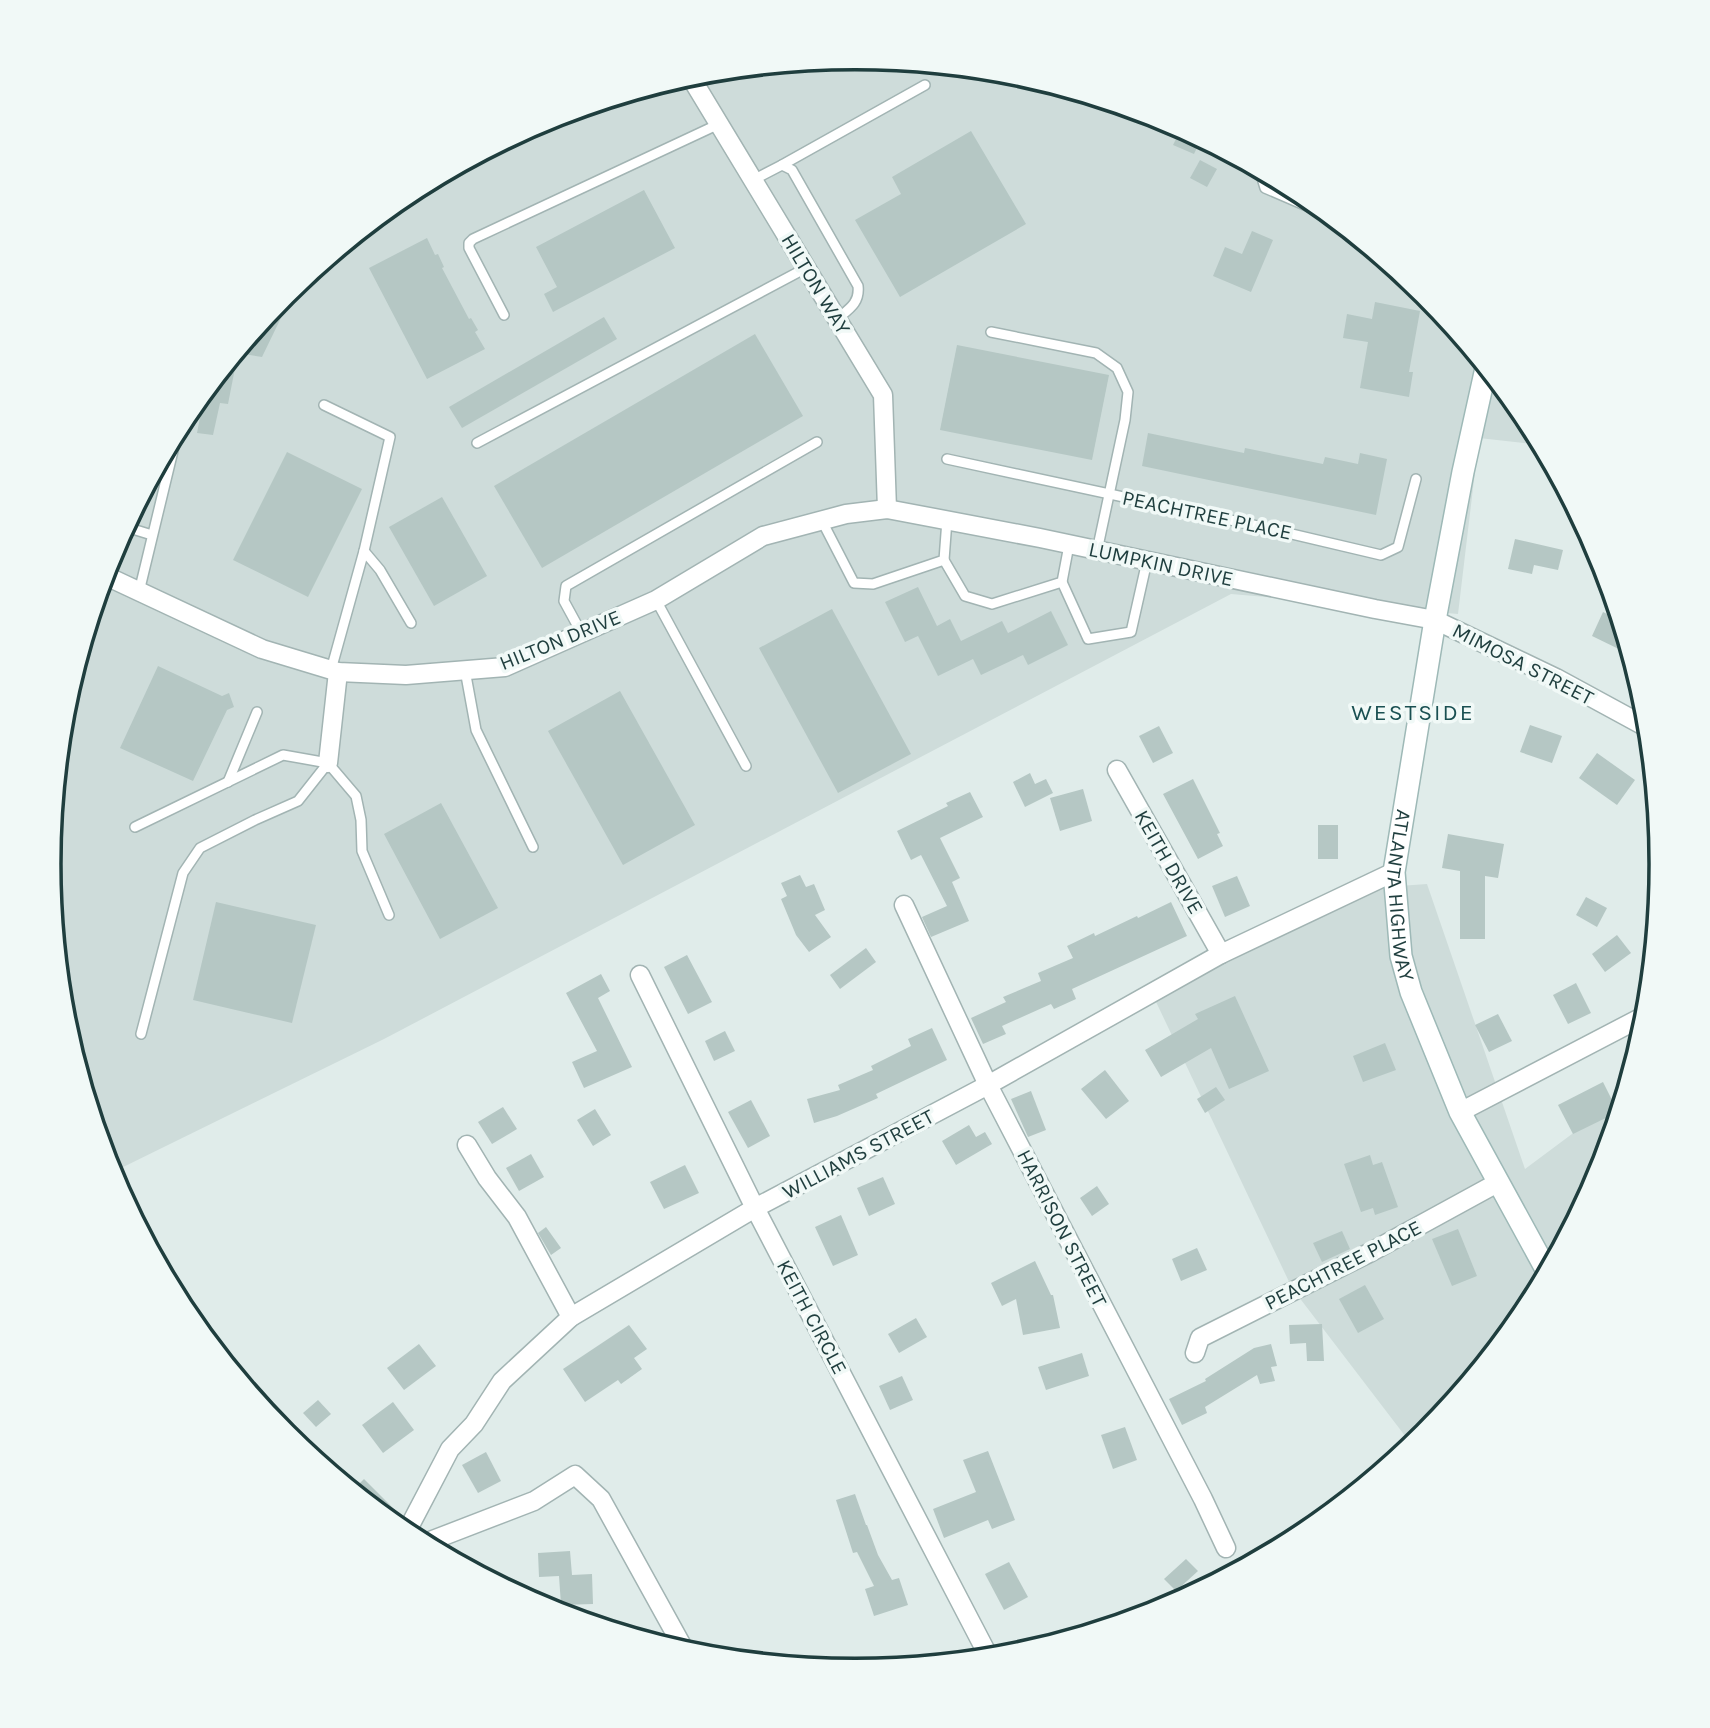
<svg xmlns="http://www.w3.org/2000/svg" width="1710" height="1728" viewBox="0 0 1710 1728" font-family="Karla,sans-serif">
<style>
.built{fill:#cedcda}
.building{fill:#b5c7c4}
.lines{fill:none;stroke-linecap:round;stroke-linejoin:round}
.lane-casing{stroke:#a2b4b3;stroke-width:12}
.street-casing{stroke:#a2b4b3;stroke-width:21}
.secondary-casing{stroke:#9eb9b7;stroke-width:24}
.lane{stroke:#fff;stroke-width:9}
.street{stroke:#fff;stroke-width:18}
.secondary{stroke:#fff;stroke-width:21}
.labels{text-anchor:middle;stroke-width:7;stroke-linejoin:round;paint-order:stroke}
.street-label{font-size:21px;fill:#1f3e3e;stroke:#f1f9f7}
.neighbourhood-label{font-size:23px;letter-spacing:2px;fill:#1a5052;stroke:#f1f9f7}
.rim{fill:none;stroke:#1f3e3e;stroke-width:3.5}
</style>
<rect width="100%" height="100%" fill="#e0ecea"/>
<g class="built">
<path d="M855,58L1013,74L1164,120L1303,194L1425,294L1525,417L1541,445L1479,438L1458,614L1231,594L384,1039L111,1173L64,1021L49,864L65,706L111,555L185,416L285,294L408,194L547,119L698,73Z"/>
<path d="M1427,884L1525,1169L1623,1096L1599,1173L1525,1312L1425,1434L1412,1445L1292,1288L1148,985L1357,889Z"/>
</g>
<g class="building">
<path d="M1181,129L1201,139L1194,154L1173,145Z"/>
<path d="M971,131L1026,224L900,297L855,220L901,194L892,177Z"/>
<path d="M1200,160L1217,169L1207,187L1190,178Z"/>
<path d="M644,190L675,248L553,312L544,294L557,287L536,247Z"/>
<path d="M1252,231L1273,240L1251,292L1213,276L1225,247L1242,254Z"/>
<path d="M427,238L435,255L438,254L444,267L442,268L469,319L471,318L478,330L475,332L485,349L427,379L369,268Z"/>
<path d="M289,291L293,293L262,357L238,353L228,404L220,403L213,435L197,433L205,392Z"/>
<path d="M1375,302L1420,311L1409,372H1413L1409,397L1360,388L1368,342L1343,338L1347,314L1372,319Z"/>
<path d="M604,317L617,339L462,428L449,407Z"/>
<path d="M755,334L803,416L542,568L494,486Z"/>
<path d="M957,345L1109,375L1092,460L940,430Z"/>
<path d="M1148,433L1244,453L1245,448L1323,464L1325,457L1358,464L1360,453L1387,459L1376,515L1142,466Z"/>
<path d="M287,452L362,489L308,597L233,560Z"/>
<path d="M442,497L487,576L434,606L389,527Z"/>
<path d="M1515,539L1563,550L1558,570L1534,565L1532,574L1508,569Z"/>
<path d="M918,587L937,626L950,619L961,641L1002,621L1008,633L1051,611L1068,645L1028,665L1023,655L981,675L973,659L938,676L918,636L905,642L885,602Z"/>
<path d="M832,609L911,754L838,793L759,648Z"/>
<path d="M1603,612L1619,620L1629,654L1592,636Z"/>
<path d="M158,666L222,696L229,693L234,707L227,710L193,781L120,748Z"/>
<path d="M620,691L695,825L623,865L548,731Z"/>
<path d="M1530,725L1562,736L1552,763L1520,752Z"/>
<path d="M1159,726L1173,753L1153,763L1139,736Z"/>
<path d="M1597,753L1635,780L1617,805L1579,778Z"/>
<path d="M1030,773L1035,784L1046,779L1053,793L1025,807L1013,782Z"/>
<path d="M1193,779L1220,833L1217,834L1223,846L1198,859L1163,794Z"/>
<path d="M1083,789L1092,821L1060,831L1050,798Z"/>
<path d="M970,792L983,817L940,838L960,878L952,882L969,921L931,937L922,917L947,906L921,855L911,860L897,831L948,806L946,803Z"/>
<path d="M441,803L498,908L440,939L384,834Z"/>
<rect x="1318" y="825" width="20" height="34"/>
<path d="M1448,834L1504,844L1498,878L1485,876V939H1460V871L1442,868Z"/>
<path d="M800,875L806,887L814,884L825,910L815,915L831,937L809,952L796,935L781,899L787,896L781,883Z"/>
<path d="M1237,876L1250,906L1225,917L1212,886Z"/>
<path d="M1586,897L1607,908L1597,927L1576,915Z"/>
<path d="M216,902L316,925L292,1023L193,1000Z"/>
<path d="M1171,902L1187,936L1072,989L1076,999L1054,1009L1051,1004L1002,1026L1006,1034L983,1044L971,1018L1006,1002L1003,997L1041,981L1038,973L1073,958L1067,946L1094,933L1095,936L1137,916L1138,918Z"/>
<path d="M1617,935L1631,953L1605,972L1592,954Z"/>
<path d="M866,948L876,962L840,989L830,975Z"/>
<path d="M687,955L712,1002L688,1014L664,967Z"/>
<path d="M601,974L610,991L598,998L632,1067L584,1088L572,1062L597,1051L566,993Z"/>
<path d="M1576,983L1591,1013L1568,1024L1553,995Z"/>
<path d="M1235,996L1269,1071L1229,1089L1211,1048L1161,1077L1145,1050L1198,1019L1195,1014Z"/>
<path d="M1498,1014L1512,1041L1489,1052L1475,1025Z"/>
<path d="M932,1028L947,1060L876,1094L878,1098L837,1116L814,1123L807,1099L840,1090L838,1085L873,1070L871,1066L911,1046L908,1039Z"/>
<path d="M725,1031L735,1051L714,1061L705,1041Z"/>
<path d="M1385,1043L1396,1070L1363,1082L1353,1056Z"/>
<path d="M1105,1070L1129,1101L1106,1119L1081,1089Z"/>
<path d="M1603,1082L1618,1112L1573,1134L1558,1105Z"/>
<path d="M1216,1087L1225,1100L1205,1113L1197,1099Z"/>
<path d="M1031,1091L1046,1130L1028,1137L1011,1099Z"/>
<path d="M751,1100L770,1136L748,1148L728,1112Z"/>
<path d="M503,1107L517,1129L492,1144L478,1122Z"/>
<path d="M595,1109L611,1135L593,1146L577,1120Z"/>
<path d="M969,1125L976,1137L985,1132L992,1144L956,1165L942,1141Z"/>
<path d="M531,1154L544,1177L519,1191L506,1168Z"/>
<path d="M1370,1155L1373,1165L1382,1162L1398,1207L1375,1215L1373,1208L1361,1212L1344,1164Z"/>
<path d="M685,1165L699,1193L664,1209L650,1182Z"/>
<path d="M883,1177L895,1204L869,1216L857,1188Z"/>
<path d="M1097,1186L1109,1204L1092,1216L1080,1198Z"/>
<path d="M841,1215L858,1255L833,1266L815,1227Z"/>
<path d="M546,1227L561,1248L551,1255L538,1233Z"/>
<path d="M1458,1229L1477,1276L1452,1286L1432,1239Z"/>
<path d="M1342,1231L1350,1249L1322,1262L1313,1243Z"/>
<path d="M1197,1248L1207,1270L1181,1281L1172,1259Z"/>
<path d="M1035,1261L1051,1295H1053L1060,1328L1023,1335L1016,1299L1002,1306L991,1283Z"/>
<path d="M1365,1285L1384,1319L1358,1333L1339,1299Z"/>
<path d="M916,1318L927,1337L899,1353L888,1334Z"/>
<path d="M1322,1324L1324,1361H1307L1306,1343L1290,1344L1289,1325Z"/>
<path d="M629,1325L647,1349L634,1358L642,1369L621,1384L618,1380L585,1402L563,1369Z"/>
<path d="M419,1344L436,1366L404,1390L387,1368Z"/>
<path d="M1271,1344L1277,1366L1271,1367L1275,1381L1260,1384L1257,1375L1205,1407L1207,1413L1182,1425L1169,1399L1206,1381L1205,1379L1254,1348Z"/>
<path d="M1082,1353L1089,1376L1046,1390L1038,1367Z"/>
<path d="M902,1376L913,1400L890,1410L879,1386Z"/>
<path d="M318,1400L331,1414L316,1427L303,1413Z"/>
<path d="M393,1402L414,1430L383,1453L362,1425Z"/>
<path d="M1125,1427L1137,1460L1113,1469L1101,1435Z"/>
<path d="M988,1451L1015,1520L992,1529L988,1520L944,1538L933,1509L976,1492L963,1460Z"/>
<path d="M486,1452L501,1481L478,1493L462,1465Z"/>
<path d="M364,1479L399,1514L392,1522L353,1490Z"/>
<path d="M855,1494L866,1525H867L878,1555L892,1580L899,1578L908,1605L874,1616L865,1589L874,1586L857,1552L853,1553L836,1500Z"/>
<path d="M570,1551L572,1575L592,1574L593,1604L561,1605L559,1576L539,1577L538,1553Z"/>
<path d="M1186,1559L1198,1571L1176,1591L1164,1579Z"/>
<path d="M1009,1562L1028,1597L1004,1610L985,1574Z"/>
</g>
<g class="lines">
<defs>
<g id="lane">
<path d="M767,67L768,69"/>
<path d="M782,165L925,85"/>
<path d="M1260,171L1265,188L1330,216"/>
<path d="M753,180L782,165L792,170L858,286C860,303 849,309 837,319"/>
<path d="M504,315L469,248V243L473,239L719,124"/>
<path d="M991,332L1096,353L1117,368L1128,392L1125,420L1097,551"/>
<path d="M324,405L390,437L364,551L331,670"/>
<path d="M477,443L806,268"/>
<path d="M947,459L1249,524L1381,555L1398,547L1416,479"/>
<path d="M822,521L854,583L873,584L944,560L947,520"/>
<path d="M126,527L152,535"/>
<path d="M364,551L380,570L411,623"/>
<path d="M944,560L965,596L992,604L1062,582L1069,545"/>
<path d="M1062,582L1088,639L1131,632L1147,561"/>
<path d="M139,592L179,426"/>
<path d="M656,600L746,766"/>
<path d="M582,634L564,601L566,586L817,442"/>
<path d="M465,670L476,730L533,847"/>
<path d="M228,782L257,712"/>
<path d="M135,827L283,755L328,763L356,796L361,820L362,851L389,915"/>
<path d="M141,1034L183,873L200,848L255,820L298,801L328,763"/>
</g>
<g id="street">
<path d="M690,76L883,395L887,509"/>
<path d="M104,575L262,649L338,672L406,675L505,667L656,600L763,536L846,514L887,509L1040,538L1375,609L1435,620L1556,678L1648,728"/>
<path d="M328,763L338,672"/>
<path d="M1117,770L1221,954"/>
<path d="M904,905L988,1085L1203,1499L1226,1548"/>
<path d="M640,975L755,1208L989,1657"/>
<path d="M1460,1112L1646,1015"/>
<path d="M467,1145L487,1178L517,1217L571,1317"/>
<path d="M1195,1353L1200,1338L1371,1252L1499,1182"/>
<path d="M406,1533L450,1449L474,1424L502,1381L571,1317L755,1208L988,1085L1221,954L1394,872"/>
<path d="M425,1543L534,1501L575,1475L601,1499L685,1651"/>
</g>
<g id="secondary">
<path id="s1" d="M1486,368L1463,472L1435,620L1394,872L1401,956L1411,992L1460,1112L1547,1271"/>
</g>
</defs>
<use href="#lane" class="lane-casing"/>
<use href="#street" class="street-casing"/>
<use href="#secondary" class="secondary-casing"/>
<use href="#lane" class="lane"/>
<use href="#street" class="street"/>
<use href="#secondary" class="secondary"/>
</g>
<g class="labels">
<g class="street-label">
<text transform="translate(816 284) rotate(59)" y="7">HILTON WAY</text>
<text transform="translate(1207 515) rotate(12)" y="7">PEACHTREE PLACE</text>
<text transform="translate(1161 564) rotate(12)" y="7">LUMPKIN DRIVE</text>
<text transform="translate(560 640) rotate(-22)" y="7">HILTON DRIVE</text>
<text transform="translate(1523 664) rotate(27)" y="7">MIMOSA STREET</text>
<text transform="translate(1169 862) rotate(60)" y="7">KEITH DRIVE</text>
<text dy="7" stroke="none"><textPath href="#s1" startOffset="536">ATLANTA HIGHWAY</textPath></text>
<text transform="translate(858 1154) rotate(-28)" y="7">WILLIAMS STREET</text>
<text transform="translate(1062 1228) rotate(63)" y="7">HARRISON STREET</text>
<text transform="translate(1343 1265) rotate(-27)" y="7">PEACHTREE PLACE</text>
<text transform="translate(812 1317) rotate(62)" y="7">KEITH CIRCLE</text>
</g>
<g class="neighbourhood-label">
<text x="1413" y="720">WESTSIDE</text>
</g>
</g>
<path d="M0 0H1710V1728H0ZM61 864a794 794 0 1 1 1588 0a794 794 0 1 1-1588 0Z" fill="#f1f9f7" fill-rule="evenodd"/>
<path class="rim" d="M61 864a794 794 0 1 1 1588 0a794 794 0 1 1-1588 0Z"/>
</svg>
